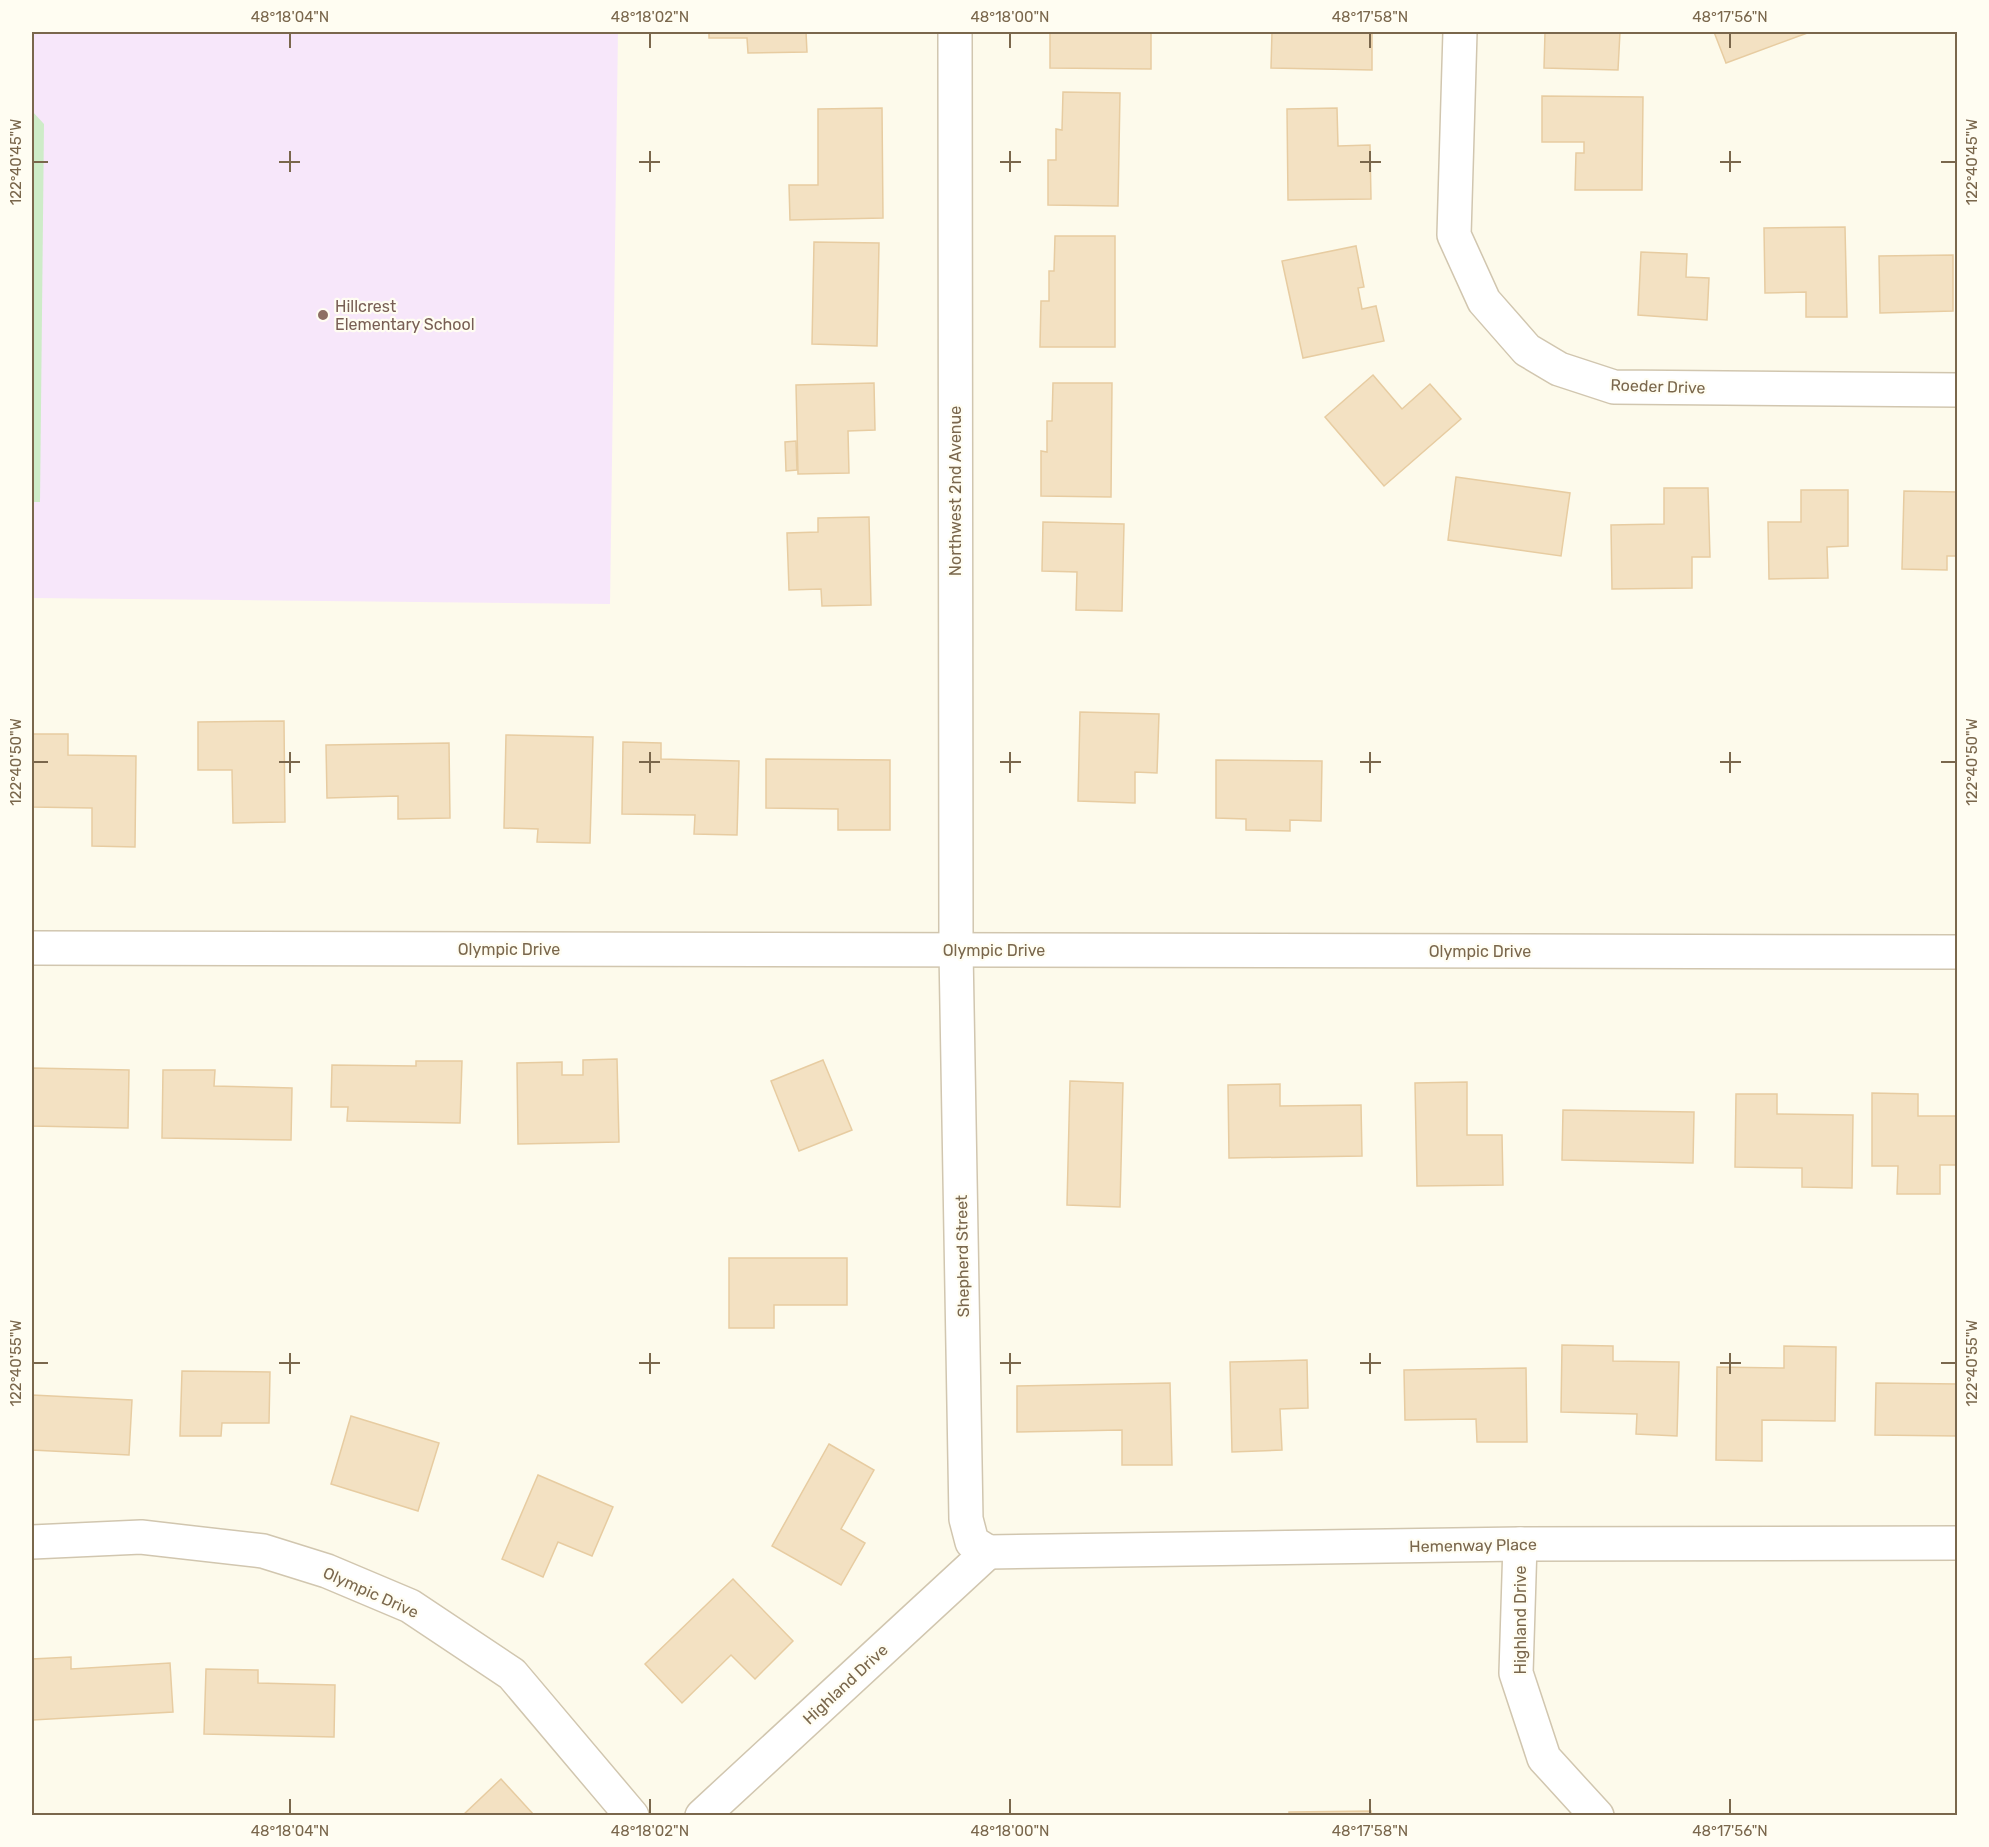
<svg xmlns="http://www.w3.org/2000/svg" width="1989" height="1847" viewBox="0 0 1989 1847" font-family="Rubik,sans-serif">
<style>
.education{fill:#f7e7fa}
.green{fill:#ceecc8}
.building{fill:#f3e1c2;stroke:#e7cca1;stroke-width:1.5}
.lines{fill:none;stroke-linecap:round;stroke-linejoin:round}
.minor-casing{stroke:#d1c6af;stroke-width:36}
.minor{stroke:#fff;stroke-width:33}
.ticks{fill:none;stroke:#7a674c;stroke-width:2}
.education-dot{fill:#8d6e63;stroke:#fffdf2;stroke-width:2}
.labels{text-anchor:middle;stroke-width:4.5;stroke-linejoin:round;paint-order:stroke}
.education-label{font-size:16px;fill:#785e54;stroke:#fffdf2;text-anchor:start}
.street-label{font-size:16px;fill:#7a674c;stroke:#fffdf2}
.neatline{fill:none;stroke:#7a674c;stroke-width:2}
.ticks-label{font-size:15px;text-anchor:middle;fill:#7a674c}
</style>
<rect width="100%" height="100%" fill="#fdfaeb"/>
<path class="education" d="M32,32H618L610,604L32,598Z"/>
<path class="green" d="M32,111L44,124L40,502H32Z"/>
<g class="building">
<path d="M709,32H806L807,52L748,53L747,38H709Z"/>
<path d="M1050,32H1151V69L1050,68Z"/>
<path d="M1272,32H1372V70L1271,68Z"/>
<path d="M1545,32H1620L1618,70L1544,68Z"/>
<path d="M1714,32H1810L1726,63Z"/>
<path d="M1063,92L1120,93L1118,206L1048,205V160H1056V129L1062,130Z"/>
<path d="M1542,96L1643,97L1642,190H1575L1576,153H1584V142H1542Z"/>
<path d="M882,108L883,218L790,220L789,185H818V109Z"/>
<path d="M1337,108L1338,146L1370,145L1371,199L1288,200L1287,109Z"/>
<path d="M1845,227L1847,317H1806V292L1765,293L1764,228Z"/>
<path d="M1055,236H1115V347H1040L1041,301H1049V271H1054Z"/>
<path d="M814,242L879,243L877,346L812,344Z"/>
<path d="M1356,246L1364,287L1358,288L1362,309L1376,306L1384,341L1303,358L1282,261Z"/>
<path d="M1641,252L1687,254L1686,277L1709,278L1707,320L1638,315Z"/>
<path d="M1953,255V311L1880,313L1879,256Z"/>
<path d="M1373,375L1402,409L1430,384L1461,419L1384,486L1325,417Z"/>
<path d="M874,383L875,430L848,431L849,473L798,474L796,385Z"/>
<path d="M1053,383H1112L1111,497L1041,496V451L1047,452V421H1052Z"/>
<path d="M796,441L797,470L786,471L785,442Z"/>
<path d="M1456,477L1570,493L1561,556L1448,540Z"/>
<path d="M1664,488H1708L1710,557H1692V588L1612,589L1611,525L1664,524Z"/>
<path d="M1801,490H1848V546L1827,547L1828,578L1769,579L1768,522H1801Z"/>
<path d="M1904,491L1958,492V556H1947V570L1902,569Z"/>
<path d="M869,517L871,605L822,606L821,589L789,590L787,533L818,532V518Z"/>
<path d="M1043,522L1124,524L1122,611L1076,610L1077,572L1042,571Z"/>
<path d="M1080,712L1159,714L1157,773L1135,772V803L1078,801Z"/>
<path d="M284,721L285,822L233,823L232,770H198V722Z"/>
<path d="M32,734H68V755L136,756L135,847L92,846V808L32,807Z"/>
<path d="M506,735L593,737L590,843L537,842L538,829L504,828Z"/>
<path d="M623,742L661,743V759L739,761L737,835L694,834L695,815L622,814Z"/>
<path d="M449,743L450,818L398,819V796L327,798L326,745Z"/>
<path d="M766,759L890,760V830H838V809L766,808Z"/>
<path d="M1216,760L1322,761L1321,821L1290,820V831L1246,830V819L1216,818Z"/>
<path d="M617,1059L619,1142L518,1144L517,1063L562,1062V1075H583V1060Z"/>
<path d="M823,1060L852,1130L799,1151L771,1081Z"/>
<path d="M416,1061H462L460,1123L347,1121L348,1107H331L332,1065L416,1066Z"/>
<path d="M32,1068L129,1070L128,1128L32,1126Z"/>
<path d="M163,1070H215L214,1086L292,1088L291,1140L162,1138Z"/>
<path d="M1070,1081L1123,1083L1120,1207L1067,1205Z"/>
<path d="M1467,1082V1135H1502L1503,1185L1417,1186L1415,1083Z"/>
<path d="M1280,1084V1106L1361,1105L1362,1156L1229,1158L1228,1085Z"/>
<path d="M1872,1093L1918,1094V1116H1958V1165H1940V1194H1897L1898,1166H1872Z"/>
<path d="M1736,1094H1777V1114L1853,1115L1852,1188L1802,1187V1168L1735,1167Z"/>
<path d="M1563,1110L1694,1112L1693,1163L1562,1160Z"/>
<path d="M729,1258H847V1305H774V1328H729Z"/>
<path d="M1562,1345L1613,1346V1361L1679,1362L1677,1436L1636,1434L1637,1414L1561,1412Z"/>
<path d="M1784,1346L1836,1347L1835,1421L1762,1420V1461L1716,1460L1717,1367L1784,1368Z"/>
<path d="M1307,1360L1308,1408L1280,1409L1282,1450L1232,1452L1230,1362Z"/>
<path d="M1526,1368L1527,1442H1477L1476,1419L1405,1420L1404,1370Z"/>
<path d="M182,1371L270,1372L269,1423H222L221,1436H180Z"/>
<path d="M1170,1383L1172,1465H1122V1430L1017,1432V1386Z"/>
<path d="M1876,1383L1958,1384V1436L1875,1435Z"/>
<path d="M32,1395L132,1400L129,1455L32,1450Z"/>
<path d="M351,1416L439,1443L418,1511L331,1484Z"/>
<path d="M829,1444L874,1470L841,1529L865,1543L841,1585L772,1546Z"/>
<path d="M538,1475L613,1507L592,1556L558,1542L543,1577L502,1559Z"/>
<path d="M733,1579L793,1641L755,1679L731,1655L682,1703L645,1664Z"/>
<path d="M71,1657V1669L170,1663L173,1712L33,1720L32,1659Z"/>
<path d="M206,1669L258,1670V1683L335,1685L334,1737L204,1734Z"/>
<path d="M501,1779L534,1815L462,1816Z"/>
<path d="M1371,1811V1816H1289V1812Z"/>
</g>
<g class="lines">
<defs>
<g id="minor">
<path d="M955,32L956,950L966,1519L972,1542L988,1552"/>
<path d="M1460,32L1454,235L1484,301L1527,350L1559,369L1614,387L1958,390"/>
<path d="M32,948L1958,952"/>
<path d="M32,1542L141,1537L263,1551L327,1571L410,1606L512,1674L632,1816"/>
<path d="M1520,1544L1516,1673L1544,1758L1597,1816"/>
<path d="M988,1552L1520,1544L1958,1543"/>
<path d="M702,1816L988,1552"/>
</g>
</defs>
<use href="#minor" class="minor-casing"/>
<use href="#minor" class="minor"/>
</g>
<path class="ticks" d="M290,33V48M650,33V48M1010,33V48M1370,33V48M1730,33V48M290,151V172M650,151V172M1010,151V172M1370,151V172M1730,151V172M33,162H48M279,162H300M639,162H660M1000,162H1021M1360,162H1381M1720,162H1741M1941,162H1956M290,752V773M650,752V773M1010,752V773M1370,752V773M1730,752V773M33,762H48M279,762H300M639,762H660M1000,762H1021M1360,762H1381M1720,762H1741M1941,762H1956M290,1353V1374M650,1353V1374M1010,1353V1374M1370,1353V1374M1730,1353V1374M33,1363H48M279,1363H300M639,1363H660M1000,1363H1021M1360,1363H1381M1720,1363H1741M1941,1363H1956M290,1799V1814M650,1799V1814M1010,1799V1814M1370,1799V1814M1730,1799V1814"/>
<circle class="education-dot" cx="323" cy="315" r="6"/>
<g class="labels">
<g class="education-label">
<text x="335" y="312">Hillcrest<tspan x="335" dy="18">Elementary School</tspan></text>
</g>
<g class="street-label">
<text transform="translate(1658 386) rotate(2)" y="6">Roeder Drive</text>
<text transform="translate(955 491) rotate(-90)" y="6">Northwest 2nd Avenue</text>
<text x="509" y="955">Olympic Drive</text>
<text x="994" y="956">Olympic Drive</text>
<text x="1480" y="957">Olympic Drive</text>
<text transform="translate(962 1256) rotate(-91)" y="6">Shepherd Street</text>
<text transform="translate(1473 1545) rotate(-1)" y="6">Hemenway Place</text>
<text transform="translate(371 1592) rotate(24)" y="6">Olympic Drive</text>
<text transform="translate(1520 1620) rotate(-90)" y="6">Highland Drive</text>
<text transform="translate(845 1684) rotate(-43)" y="6">Highland Drive</text>
</g>
</g>
<rect width="1989" height="1847" fill="none" stroke="#fffdf2" stroke-width="66"/>
<rect x="33" y="33" width="1923" height="1781" class="neatline"/>
<g class="ticks-label">
<text x="290" y="22">48°18'04"N</text>
<text x="650" y="22">48°18'02"N</text>
<text x="1010" y="22">48°18'00"N</text>
<text x="1370" y="22">48°17'58"N</text>
<text x="1730" y="22">48°17'56"N</text>
<text transform="translate(1972 162) rotate(-90)" y="5">122°40'45"W</text>
<text transform="translate(16 162) rotate(-90)" y="5">122°40'45"W</text>
<text transform="translate(1972 762) rotate(-90)" y="5">122°40'50"W</text>
<text transform="translate(16 762) rotate(-90)" y="5">122°40'50"W</text>
<text transform="translate(1972 1363) rotate(-90)" y="5">122°40'55"W</text>
<text transform="translate(16 1363) rotate(-90)" y="5">122°40'55"W</text>
<text x="290" y="1836">48°18'04"N</text>
<text x="650" y="1836">48°18'02"N</text>
<text x="1010" y="1836">48°18'00"N</text>
<text x="1370" y="1836">48°17'58"N</text>
<text x="1730" y="1836">48°17'56"N</text>
</g>
</svg>
